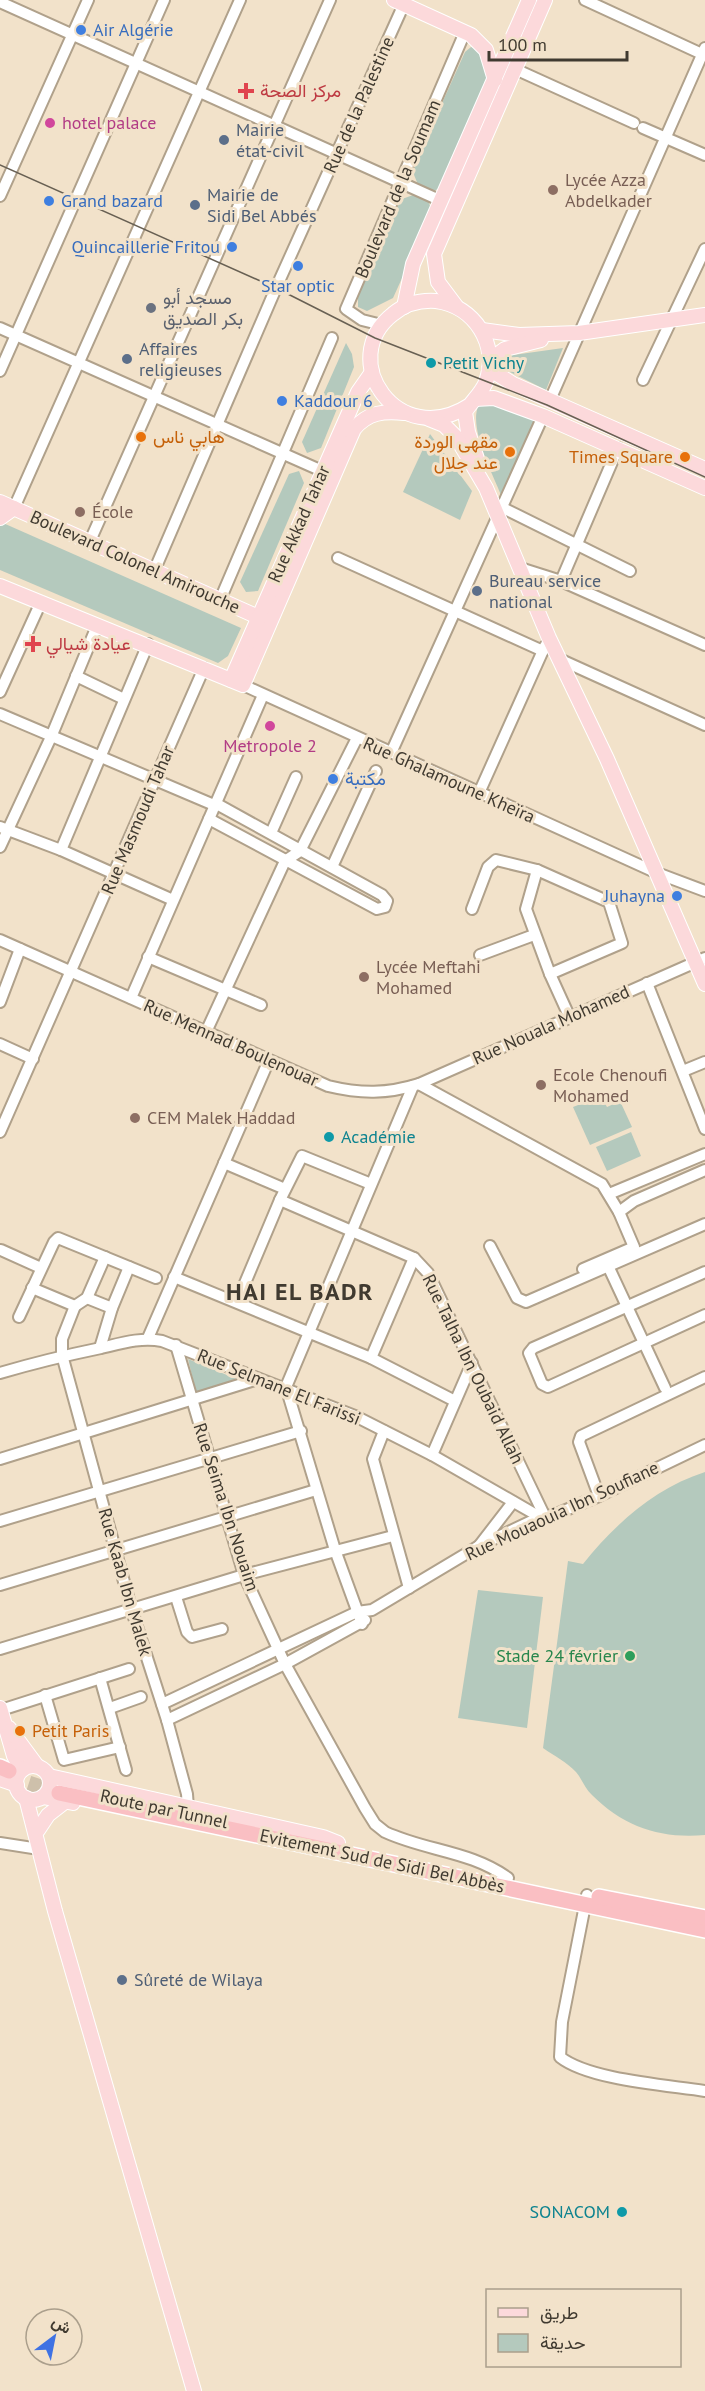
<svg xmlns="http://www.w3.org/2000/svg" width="705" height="2391" viewBox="0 0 705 2391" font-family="'PT Sans',Vazirmatn,sans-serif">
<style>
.green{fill:#b4c9bd}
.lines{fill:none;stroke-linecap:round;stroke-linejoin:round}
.highway-tunnel{stroke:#cec0ab;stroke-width:15;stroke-dasharray:15 8;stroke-linecap:butt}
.minor-casing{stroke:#b0a18b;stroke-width:14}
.major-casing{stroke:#fff;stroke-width:16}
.highway-casing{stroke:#fff;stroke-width:18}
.minor{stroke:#fff;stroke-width:10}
.major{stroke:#fcd9db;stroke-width:14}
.highway{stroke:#fabfc3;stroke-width:15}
.tram{stroke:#686053;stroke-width:1.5}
.shop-dot{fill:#3f7fe0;stroke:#f2e2ca;stroke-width:2}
.health-dot{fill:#e0444e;stroke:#f2e2ca;stroke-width:2}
.hotel-dot{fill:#d1479c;stroke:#f2e2ca;stroke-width:2}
.service-dot{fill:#5c6f8a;stroke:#f2e2ca;stroke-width:2}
.education-dot{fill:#8d6e63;stroke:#f2e2ca;stroke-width:2}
.worship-dot{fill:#6b7280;stroke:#f2e2ca;stroke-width:2}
.culture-dot{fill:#0f9aa8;stroke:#f2e2ca;stroke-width:2}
.food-dot{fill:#e8710a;stroke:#f2e2ca;stroke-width:2}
.leisure-dot{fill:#2e9e5b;stroke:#f2e2ca;stroke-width:2}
.labels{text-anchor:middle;stroke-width:6;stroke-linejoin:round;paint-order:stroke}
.shop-label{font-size:18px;fill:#366cbe;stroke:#f2e2ca;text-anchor:start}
.health-label{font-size:18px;fill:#be3a42;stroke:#f2e2ca;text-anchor:start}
.street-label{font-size:18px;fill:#403a30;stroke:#f2e2ca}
.hotel-label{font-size:18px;fill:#b23c85;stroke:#f2e2ca;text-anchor:start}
.service-label{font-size:18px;fill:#4e5e75;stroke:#f2e2ca;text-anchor:start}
.education-label{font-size:18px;fill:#785e54;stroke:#f2e2ca;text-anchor:start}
.worship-label{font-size:18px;fill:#5b616d;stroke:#f2e2ca;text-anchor:start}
.culture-label{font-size:18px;fill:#0d838f;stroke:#f2e2ca;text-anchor:start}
.food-label{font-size:18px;fill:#c56008;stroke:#f2e2ca;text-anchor:start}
.leisure-label{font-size:18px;fill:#27864d;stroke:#f2e2ca;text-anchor:end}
.district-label{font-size:24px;font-weight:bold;letter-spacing:1.5px;fill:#403a30;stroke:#f2e2ca}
</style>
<rect width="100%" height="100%" fill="#f2e2ca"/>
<g class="green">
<path d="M471,47L477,49L485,59L488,78L445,185L434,191L419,187L412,170L465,52Z"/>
<path d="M416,194L428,200L432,212L393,298L367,311L358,307V293L395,210L402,199Z"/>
<path d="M346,343L352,354L354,367L321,448L307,453L302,442Z"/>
<path d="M563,348L546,390L502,368L501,360L507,356Z"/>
<path d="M482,400L537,416L501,495C492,472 464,420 482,400Z"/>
<path d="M430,434L472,491L460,520L403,492Z"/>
<path d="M299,471L304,483L258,591L246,592L240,582L289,474Z"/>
<path d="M3,523L241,628L228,656L218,663L0,570V525Z"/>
<path d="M601,1096L607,1107L620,1101L632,1127L590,1145L573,1107Z"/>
<path d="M631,1132L641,1156L607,1171L596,1147Z"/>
<path d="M188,1359L239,1380L196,1392Z"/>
<path d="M705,1472V1835C661,1839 624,1827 592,1795C585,1789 582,1779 576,1772C568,1763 553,1755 543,1748L568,1561L583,1564C615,1524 655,1488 705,1472Z"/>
<path d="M478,1590L543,1597L527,1728L458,1718Z"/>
</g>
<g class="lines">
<path class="highway-tunnel" d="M7,1776L59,1793"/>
<defs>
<g id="minor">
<path d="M585,0L702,54"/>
<path d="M0,2L446,203"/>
<path d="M515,69L634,123"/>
<path d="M643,128L705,155"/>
<path d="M0,196L88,0"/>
<path d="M382,325L362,320L346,309L465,32"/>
<path d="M0,328L329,474"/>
<path d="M0,371L164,0"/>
<path d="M643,380L705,249"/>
<path d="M550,400L705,48"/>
<path d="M14,508L240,0"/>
<path d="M503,508L630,571"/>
<path d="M90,541L330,0"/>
<path d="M338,558L543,651"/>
<path d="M520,568L561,581L705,645"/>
<path d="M155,569L276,288L404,4"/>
<path d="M561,581L618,448"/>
<path d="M220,600L332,338"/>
<path d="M559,659L705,725"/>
<path d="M76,676L124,699"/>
<path d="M243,685L657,873L705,891"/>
<path d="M0,692L41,602"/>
<path d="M0,714L214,805"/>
<path d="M391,753L543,416"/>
<path d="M479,793L545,646"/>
<path d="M209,819L377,909L385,907L387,901L382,895L215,803"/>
<path d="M0,827L61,850L173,900"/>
<path d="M271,833L296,777"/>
<path d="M0,847L51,737L97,626"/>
<path d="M61,850L148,644"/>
<path d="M332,867L376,771"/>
<path d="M537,870L526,909L550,974L570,1018"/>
<path d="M472,909L488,867L496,860L537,870L609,902L622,943L550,974"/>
<path d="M0,940L328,1086C361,1094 387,1094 419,1084L705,958"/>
<path d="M480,955L534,935"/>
<path d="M148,957L261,1005"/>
<path d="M647,983L705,1129"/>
<path d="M131,998L263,695"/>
<path d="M0,1002L20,949"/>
<path d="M206,1032L285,861L300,851L357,738"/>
<path d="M0,1044L33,1059"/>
<path d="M683,1071L705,1062"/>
<path d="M419,1084L602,1184L619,1212L634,1247L583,1269"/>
<path d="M0,1132L204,668"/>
<path d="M224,1163L285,1189"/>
<path d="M609,1194L705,1154"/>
<path d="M280,1200L414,1258L428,1273L545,1517"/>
<path d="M619,1212L634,1201L705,1170"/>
<path d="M490,1246L517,1298L526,1302L705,1224"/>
<path d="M1,1250L41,1268"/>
<path d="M609,1268L665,1388"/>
<path d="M705,1272L533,1348L529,1353L542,1384L548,1387L705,1315"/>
<path d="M174,1277L371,1358L455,1401"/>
<path d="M32,1288L75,1306L62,1339V1355L132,1611L167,1720L187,1794L188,1808"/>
<path d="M87,1298L112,1308"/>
<path d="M237,1302L280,1200L302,1156L371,1184"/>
<path d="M75,1306L87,1298L105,1257"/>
<path d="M19,1317L54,1242L58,1238L156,1278"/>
<path d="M148,1338L269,1060"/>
<path d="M176,1345L244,1575L285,1664L365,1808L375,1824L385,1832C426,1851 471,1851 508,1878"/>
<path d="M100,1348L112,1308L129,1267"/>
<path d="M371,1358L414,1258"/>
<path d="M0,1373C34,1363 67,1355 101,1348C122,1343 141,1337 162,1341L355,1416L432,1455L540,1517"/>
<path d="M384,1431L373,1459L409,1588"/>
<path d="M432,1455L472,1363"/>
<path d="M0,1459L258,1379"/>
<path d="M599,1496L579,1442L581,1436L705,1377"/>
<path d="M0,1521L301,1431"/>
<path d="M479,1546L513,1502"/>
<path d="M0,1585L316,1490"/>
<path d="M176,1597L187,1632L192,1637L222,1629"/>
<path d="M362,1624L335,1550L286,1387L413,1086"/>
<path d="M0,1649L244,1575L393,1536"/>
<path d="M100,1678L126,1770"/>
<path d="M45,1695L64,1760L120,1747"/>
<path d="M162,1704L357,1612L372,1610L479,1546L540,1517L554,1515L599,1496L705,1445"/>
<path d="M110,1708L141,1697"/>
<path d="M1,1710L129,1669"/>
<path d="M167,1720L285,1664L365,1620"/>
<path d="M0,1843L39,1849"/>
<path d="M587,1895L562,2022L560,2057C589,2080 667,2085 705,2091"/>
</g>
<g id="major">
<path d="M394,0L471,35L486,50L495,80"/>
<path d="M456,306L438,282L434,254L545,0"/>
<path d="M404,307L413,264L529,0"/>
<path d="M482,330L519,335L579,333L705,315"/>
<path d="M490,360L505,349L541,340"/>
<path d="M489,369L513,384L705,469"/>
<path d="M475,399L494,398L543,416L705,488"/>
<path d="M470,405C398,452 335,359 393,314C405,304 421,300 436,301C475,306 499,345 486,382C481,394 471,402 465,412L468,432L479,465"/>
<path d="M429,419L444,425L456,437L486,488L549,638L607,759L705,984"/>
<path d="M0,502L265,620"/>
<path d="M0,518L14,508"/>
<path d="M0,586L243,685L354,429C368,412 384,411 404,413"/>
<path d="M231,680L358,392L372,372"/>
<path d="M0,1708L14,1756L22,1770"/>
<path d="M9,1728L37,1766"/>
<circle cx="33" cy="1783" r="17"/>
<path d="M49,1776L323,1837L338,1843"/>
<path d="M0,1779L17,1785"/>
<path d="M43,1797L73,1803"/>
<path d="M26,1798L55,1911L194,2391"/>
<path d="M38,1830L48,1815L66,1801"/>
</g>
<g id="highway">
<path d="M0,1767L9,1771"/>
<path d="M59,1793L705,1930"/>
<path d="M599,1897L705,1918"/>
</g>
</defs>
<use href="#minor" class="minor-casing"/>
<use href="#major" class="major-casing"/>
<use href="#highway" class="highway-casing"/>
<use href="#minor" class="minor"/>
<use href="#major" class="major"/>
<use href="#highway" class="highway"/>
<path class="tram" d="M0,165L276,288L375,338L547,405L705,477"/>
</g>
<g class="shop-dot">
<circle cx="81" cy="30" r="6"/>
<circle cx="49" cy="201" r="6"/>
<circle cx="232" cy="247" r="6"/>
<circle cx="298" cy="266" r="6"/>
<circle cx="282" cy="401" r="6"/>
<circle cx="333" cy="779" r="6"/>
<circle cx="677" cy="896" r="6"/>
</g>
<g class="health-dot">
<path d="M243 82h6v6h6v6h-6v6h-6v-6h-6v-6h6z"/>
<path d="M30 635h6v6h6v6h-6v6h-6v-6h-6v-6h6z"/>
</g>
<g class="hotel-dot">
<circle cx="50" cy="123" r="6"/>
<circle cx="270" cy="726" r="6"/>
</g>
<g class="service-dot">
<circle cx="224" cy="140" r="6"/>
<circle cx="195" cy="205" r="6"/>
<circle cx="127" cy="359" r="6"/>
<circle cx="477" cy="591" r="6"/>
<circle cx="122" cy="1980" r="6"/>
</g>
<g class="education-dot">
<circle cx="553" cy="190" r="6"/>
<circle cx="80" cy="512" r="6"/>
<circle cx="364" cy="977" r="6"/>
<circle cx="541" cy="1085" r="6"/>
<circle cx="135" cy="1118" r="6"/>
</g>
<circle class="worship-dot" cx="151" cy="308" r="6"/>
<g class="culture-dot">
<circle cx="431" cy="363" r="6"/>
<circle cx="329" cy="1137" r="6"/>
<circle cx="622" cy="2212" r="6"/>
</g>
<g class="food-dot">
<circle cx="141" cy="437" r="6"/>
<circle cx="510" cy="452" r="6"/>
<circle cx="685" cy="457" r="6"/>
<circle cx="20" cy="1731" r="6"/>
</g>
<circle class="leisure-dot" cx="630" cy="1656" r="6"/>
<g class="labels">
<g class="shop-label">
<text x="93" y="36">Air Algérie</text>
<text x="61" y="207">Grand bazard</text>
<text x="220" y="253" text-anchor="end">Quincaillerie Fritou</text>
<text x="298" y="292" text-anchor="middle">Star optic</text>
<text x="294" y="407">Kaddour 6</text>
<text x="345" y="785">مكتبة</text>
<text x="665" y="902" text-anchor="end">Juhayna</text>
</g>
<g class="health-label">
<text x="260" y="97">مركز الصحة</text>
<text x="46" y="650">عيادة شيالي</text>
</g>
<g class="street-label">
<text transform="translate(359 105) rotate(-66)" y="6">Rue de la Palestine</text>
<text transform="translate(398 189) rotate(-67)" y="6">Boulevard de la Soumam</text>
<text transform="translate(299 524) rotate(-66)" y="6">Rue Akkad Tahar</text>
<text transform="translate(135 562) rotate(24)" y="6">Boulevard Colonel Amirouche</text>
<text transform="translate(449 780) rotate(24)" y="6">Rue Ghalamoune Kheïra</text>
<text transform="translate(138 820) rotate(-67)" y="6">Rue Masmoudi Tahar</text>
<text transform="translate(551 1025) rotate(-24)" y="6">Rue Nouala Mohamed</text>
<text transform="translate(231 1043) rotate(24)" y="6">Rue Mennad Boulenouar</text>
<text transform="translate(473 1369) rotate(64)" y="6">Rue Talha Ibn Oubaid Allah</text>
<text transform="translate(279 1387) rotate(22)" y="6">Rue Selmane El Farissi</text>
<text transform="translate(226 1507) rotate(72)" y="6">Rue Seima Ibn Nouaim</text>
<text transform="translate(562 1511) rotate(-25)" y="6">Rue Mouaouia Ibn Soufiane</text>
<text transform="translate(125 1582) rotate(74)" y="6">Rue Kaab Ibn Malek</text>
<text transform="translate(164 1809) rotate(12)" y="6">Route par Tunnel</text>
<text transform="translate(382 1861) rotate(12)" y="6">Evitement Sud de Sidi Bel Abbès</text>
</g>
<g class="hotel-label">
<text x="62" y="129">hotel palace</text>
<text x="270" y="752" text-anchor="middle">Metropole 2</text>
</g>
<g class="service-label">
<text x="236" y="136">Mairie<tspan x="236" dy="21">état-civil</tspan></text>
<text x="207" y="201">Mairie de<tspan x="207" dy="21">Sidi Bel Abbés</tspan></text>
<text x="139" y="355">Affaires<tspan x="139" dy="21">religieuses</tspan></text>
<text x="489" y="587">Bureau service<tspan x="489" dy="21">national</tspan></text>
<text x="134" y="1986">Sûreté de Wilaya</text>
</g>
<g class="education-label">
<text x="565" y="186">Lycée Azza<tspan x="565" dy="21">Abdelkader</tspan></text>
<text x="92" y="518">École</text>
<text x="376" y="973">Lycée Meftahi<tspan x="376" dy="21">Mohamed</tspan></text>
<text x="553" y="1081">Ecole Chenoufi<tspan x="553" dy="21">Mohamed</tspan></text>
<text x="147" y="1124">CEM Malek Haddad</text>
</g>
<g class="worship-label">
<text x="163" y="304">مسجد أبو<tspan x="163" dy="21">بكر الصديق</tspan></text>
</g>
<g class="culture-label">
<text x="443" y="369">Petit Vichy</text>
<text x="341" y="1143">Académie</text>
<text x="610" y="2218" text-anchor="end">SONACOM</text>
</g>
<g class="food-label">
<text x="153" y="443">هابي ناس</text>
<text x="498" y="448" text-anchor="end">مقهى الوردة<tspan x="498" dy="21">عند جلال</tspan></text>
<text x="673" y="463" text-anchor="end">Times Square</text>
<text x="32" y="1737">Petit Paris</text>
</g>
<g class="leisure-label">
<text x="618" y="1662">Stade 24 février</text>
</g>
<g class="district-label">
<text x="300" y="1300">HAI EL BADR</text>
</g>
</g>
<rect x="486" y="2289" width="195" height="78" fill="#f2e2ca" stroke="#ab9f8c" stroke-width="1.5"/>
<rect x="498" y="2308" width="30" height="9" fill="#fcd9db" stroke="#ab9f8c" stroke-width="1.5"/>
<text x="540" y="2319" font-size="18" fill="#403a30">طريق</text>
<rect x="498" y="2334" width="30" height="18" fill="#b4c9bd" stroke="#ab9f8c" stroke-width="1.5"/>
<text x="540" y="2349" font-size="18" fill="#403a30">حديقة</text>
<g transform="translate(54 2337) rotate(32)"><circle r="28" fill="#f2e2ca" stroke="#ab9f8c" stroke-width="1.5"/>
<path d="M0-4.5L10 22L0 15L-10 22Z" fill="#3f72e3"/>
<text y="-9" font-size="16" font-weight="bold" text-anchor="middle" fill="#403a30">ش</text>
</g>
<path d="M489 51v9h138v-9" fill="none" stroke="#403a30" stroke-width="3"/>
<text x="498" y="51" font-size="18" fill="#403a30" stroke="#f2e2ca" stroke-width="4.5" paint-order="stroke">100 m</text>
</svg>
